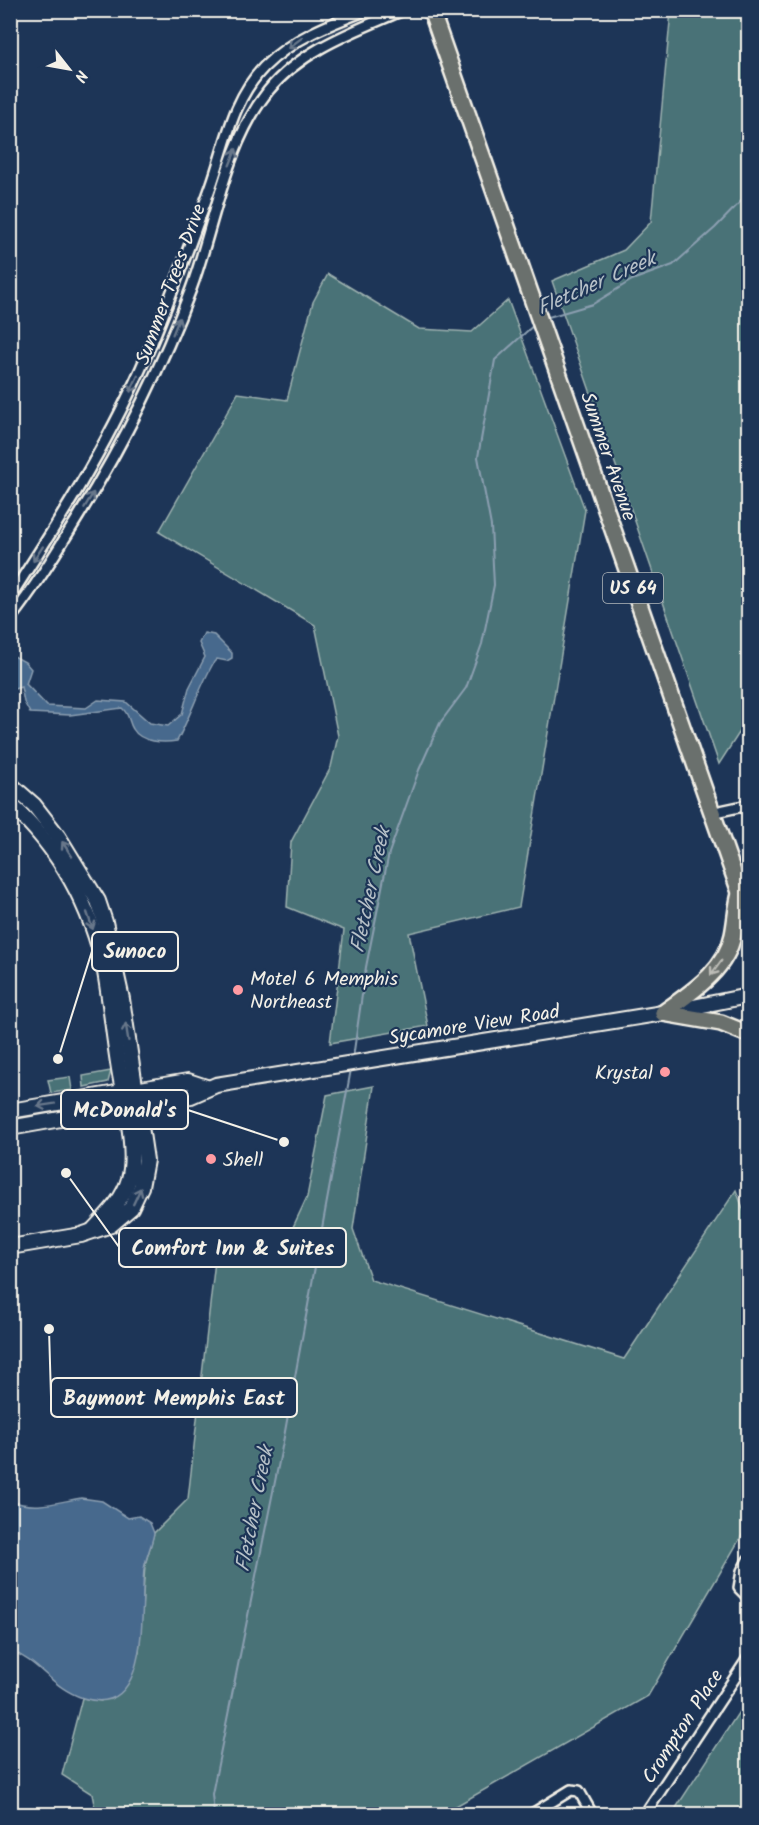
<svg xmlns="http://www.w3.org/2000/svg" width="759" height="1825" viewBox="0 0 759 1825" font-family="Kalam,sans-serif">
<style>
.green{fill:#497277;stroke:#9eb2b0;stroke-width:1.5}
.water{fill:#47698d;stroke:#8c9fb1;stroke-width:1.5}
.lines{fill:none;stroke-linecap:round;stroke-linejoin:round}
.stream{stroke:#8c9fb1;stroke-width:2}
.street-casing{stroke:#f4f1e8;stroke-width:14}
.secondary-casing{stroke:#f4f1e8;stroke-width:18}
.primary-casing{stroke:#f4f1e8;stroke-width:20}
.street{stroke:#1d3557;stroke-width:9}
.secondary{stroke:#1d3557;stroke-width:14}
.primary{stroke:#6b706d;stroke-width:15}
.oneway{stroke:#68778a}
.oneway2{stroke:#bdbdb7}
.poi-dot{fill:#ff9aa2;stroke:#1d3557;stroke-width:2}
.labels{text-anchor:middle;stroke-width:4.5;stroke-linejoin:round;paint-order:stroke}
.shield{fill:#1d3557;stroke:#b4b9bc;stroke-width:1.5}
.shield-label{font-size:18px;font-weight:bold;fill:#f4f1e8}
.street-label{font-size:20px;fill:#f4f1e8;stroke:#1d3557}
.poi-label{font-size:20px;fill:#f4f1e8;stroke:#1d3557;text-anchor:start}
.water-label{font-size:21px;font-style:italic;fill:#b7c1c8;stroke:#1d3557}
.leader{fill:none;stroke:#f4f1e8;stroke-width:2}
.callout-dot{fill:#f4f1e8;stroke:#1d3557;stroke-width:2}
.callout{fill:#1d3557;stroke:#f4f1e8;stroke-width:2}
.callout-label{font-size:21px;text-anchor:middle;font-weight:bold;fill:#f4f1e8}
</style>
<rect width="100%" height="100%" fill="#1d3557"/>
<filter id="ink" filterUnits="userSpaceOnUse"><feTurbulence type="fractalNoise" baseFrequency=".0167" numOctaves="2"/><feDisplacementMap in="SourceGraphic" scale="12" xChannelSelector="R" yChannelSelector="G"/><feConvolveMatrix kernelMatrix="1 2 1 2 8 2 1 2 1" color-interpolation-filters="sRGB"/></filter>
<g filter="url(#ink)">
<g class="green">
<path d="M671,11H748V719L719,764L552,281L624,250L651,222Z"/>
<path d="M328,274L419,329L472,332L508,300L585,510L519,907L409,933L428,1026L330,1043L344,930L287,907L291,842L331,767L338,736L315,625L159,532L238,393L287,400L313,302Z"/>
<path d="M111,1071L108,1082L84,1087L83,1076Z"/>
<path d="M70,1077L72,1090L51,1093L48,1080Z"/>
<path d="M374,1086L353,1229L371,1280L624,1359L736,1190L748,1221V1525L648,1696L442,1814H96L92,1794L62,1775L82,1698L101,1701L139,1653L145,1565L154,1533L188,1499L217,1243L286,1242L307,1197L327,1095Z"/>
<path d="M748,1698V1814H672Z"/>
</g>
<g class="water">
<path d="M204,633L214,635L232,653V658L227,661L217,659L214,662C199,688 191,715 177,741C164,743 141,743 133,729C128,721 130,715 122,708L70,715L30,713L24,702L21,687L11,690L12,655L25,662L31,669L26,684L47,706L86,708L98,700L126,702L150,723L168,726L182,714L189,688L205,657L199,643Z"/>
<path d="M81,1498L102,1501L128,1518L139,1516L150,1523L154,1533C152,1545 146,1557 144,1569C140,1609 152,1720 83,1698C52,1688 39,1661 11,1651V1500C32,1511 58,1502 81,1498Z"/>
</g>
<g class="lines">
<g class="stream">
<path d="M747,10L748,18"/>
<path d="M545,318L593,304L632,280L673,265L715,228L748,194"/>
<path d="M353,1058L366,967L389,853L419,770L440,723L466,688L482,644L494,585L491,526L478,457L495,360L535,324"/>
<path d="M214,1814L212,1794L284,1437L351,1069"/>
</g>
<defs>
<g id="street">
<path d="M10,597C58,523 105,449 141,368C167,309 189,247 211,186C226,144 232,100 264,67C293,38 330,24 367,10"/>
<path d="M10,619C36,586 57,551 78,517C123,444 161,369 191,289C215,224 224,147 268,91C302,49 355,31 403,10"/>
<path d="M711,813L748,805"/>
<path d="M748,1560L742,1571L739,1588L748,1597"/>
<path d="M532,1814L571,1790L579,1791L592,1814"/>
<path d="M645,1814L748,1658"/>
</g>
<g id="secondary">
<path d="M10,784L34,805L58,836L98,901L105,922L122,999L146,1160L141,1187L131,1208L111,1225L81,1235L10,1247"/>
<path d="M10,804C59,847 92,908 105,972C111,1006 114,1041 120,1075C125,1103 137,1152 129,1179C123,1200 108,1214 93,1230"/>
<path d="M10,1111L188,1081L206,1087"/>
<path d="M10,1128L191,1096L216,1085L663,1013L748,996"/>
</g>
<g id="primary">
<path d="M431,10L748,915"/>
<path d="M663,1013C690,993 726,971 733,935C736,921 736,908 740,894"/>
<path d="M663,1013L721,1023L748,1034"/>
</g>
</defs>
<use href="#street" class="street-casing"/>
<use href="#secondary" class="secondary-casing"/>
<use href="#primary" class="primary-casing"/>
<use href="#street" class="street"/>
<use href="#secondary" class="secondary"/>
<use href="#primary" class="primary"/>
</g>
<defs><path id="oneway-shaft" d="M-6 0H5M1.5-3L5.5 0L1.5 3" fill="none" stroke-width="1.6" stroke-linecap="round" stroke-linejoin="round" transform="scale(1.5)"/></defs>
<g class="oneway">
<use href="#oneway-shaft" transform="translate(295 43) rotate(143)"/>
<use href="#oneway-shaft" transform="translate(233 157) rotate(-68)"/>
<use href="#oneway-shaft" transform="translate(176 326) rotate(-68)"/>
<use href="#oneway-shaft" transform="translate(134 384) rotate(115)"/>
<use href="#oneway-shaft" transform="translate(89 500) rotate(-59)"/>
<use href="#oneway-shaft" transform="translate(38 554) rotate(123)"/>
<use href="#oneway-shaft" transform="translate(67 849) rotate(-124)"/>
<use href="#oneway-shaft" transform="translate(90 921) rotate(71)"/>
<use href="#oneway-shaft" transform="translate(127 1032) rotate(-99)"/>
<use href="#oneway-shaft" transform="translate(46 1105) rotate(171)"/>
<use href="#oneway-shaft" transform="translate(137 1196) rotate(-65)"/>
</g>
<use class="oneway2" href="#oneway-shaft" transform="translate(716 968) rotate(126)"/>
</g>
<g class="poi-dot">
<circle cx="238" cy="990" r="6"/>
<circle cx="665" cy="1072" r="6"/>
<circle cx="211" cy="1159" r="6"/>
</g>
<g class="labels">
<rect class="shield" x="603" y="573" width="60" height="30" rx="4.5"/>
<g class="shield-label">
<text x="633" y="594">US 64</text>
</g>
<g class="street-label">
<text transform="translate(170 284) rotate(-70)" y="7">Summer Trees Drive</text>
<text transform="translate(609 456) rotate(71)" y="7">Summer Avenue</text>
<text transform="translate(474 1024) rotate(-9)" y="7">Sycamore View Road</text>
<text transform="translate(682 1726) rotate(-57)" y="7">Crompton Place</text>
</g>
<g class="poi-label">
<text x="250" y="985">Motel 6 Memphis<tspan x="250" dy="23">Northeast</tspan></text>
<text x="653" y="1079" text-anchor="end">Krystal</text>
<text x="223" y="1166">Shell</text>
</g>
<g class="water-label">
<text transform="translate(596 283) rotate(-24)" y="7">Fletcher Creek</text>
<text transform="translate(370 890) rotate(-78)" y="7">Fletcher Creek</text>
<text transform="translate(254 1509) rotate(-79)" y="7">Fletcher Creek</text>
</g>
</g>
<path class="leader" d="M58 1059L92 951M284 1142L188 1110M66 1173L119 1247M49 1329L51 1397"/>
<g class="callout-dot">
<circle cx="58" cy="1059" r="6"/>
<circle cx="284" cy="1142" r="6"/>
<circle cx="66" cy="1173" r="6"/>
<circle cx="49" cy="1329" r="6"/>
</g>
<g class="callout">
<rect x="92" y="932" width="86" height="39" rx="6"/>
<rect x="61" y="1090" width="127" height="39" rx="6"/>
<rect x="119" y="1228" width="227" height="39" rx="6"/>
<rect x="51" y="1378" width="246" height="39" rx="6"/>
</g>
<g class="callout-label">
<text x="135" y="958">Sunoco</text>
<text x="125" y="1117">McDonald's</text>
<text x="233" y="1255">Comfort Inn &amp; Suites</text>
<text x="174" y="1405">Baymont Memphis East</text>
</g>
<rect width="759" height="1825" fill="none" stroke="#1d3557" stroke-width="36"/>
<rect x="18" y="18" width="723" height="1789" fill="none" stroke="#f4f1e8" stroke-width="2" filter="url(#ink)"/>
<g transform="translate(69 69) rotate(121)" stroke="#1d3557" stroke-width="4.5" paint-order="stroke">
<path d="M0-4.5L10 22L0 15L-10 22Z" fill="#f4f1e8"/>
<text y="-9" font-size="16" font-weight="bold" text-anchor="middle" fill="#f4f1e8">N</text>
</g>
</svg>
